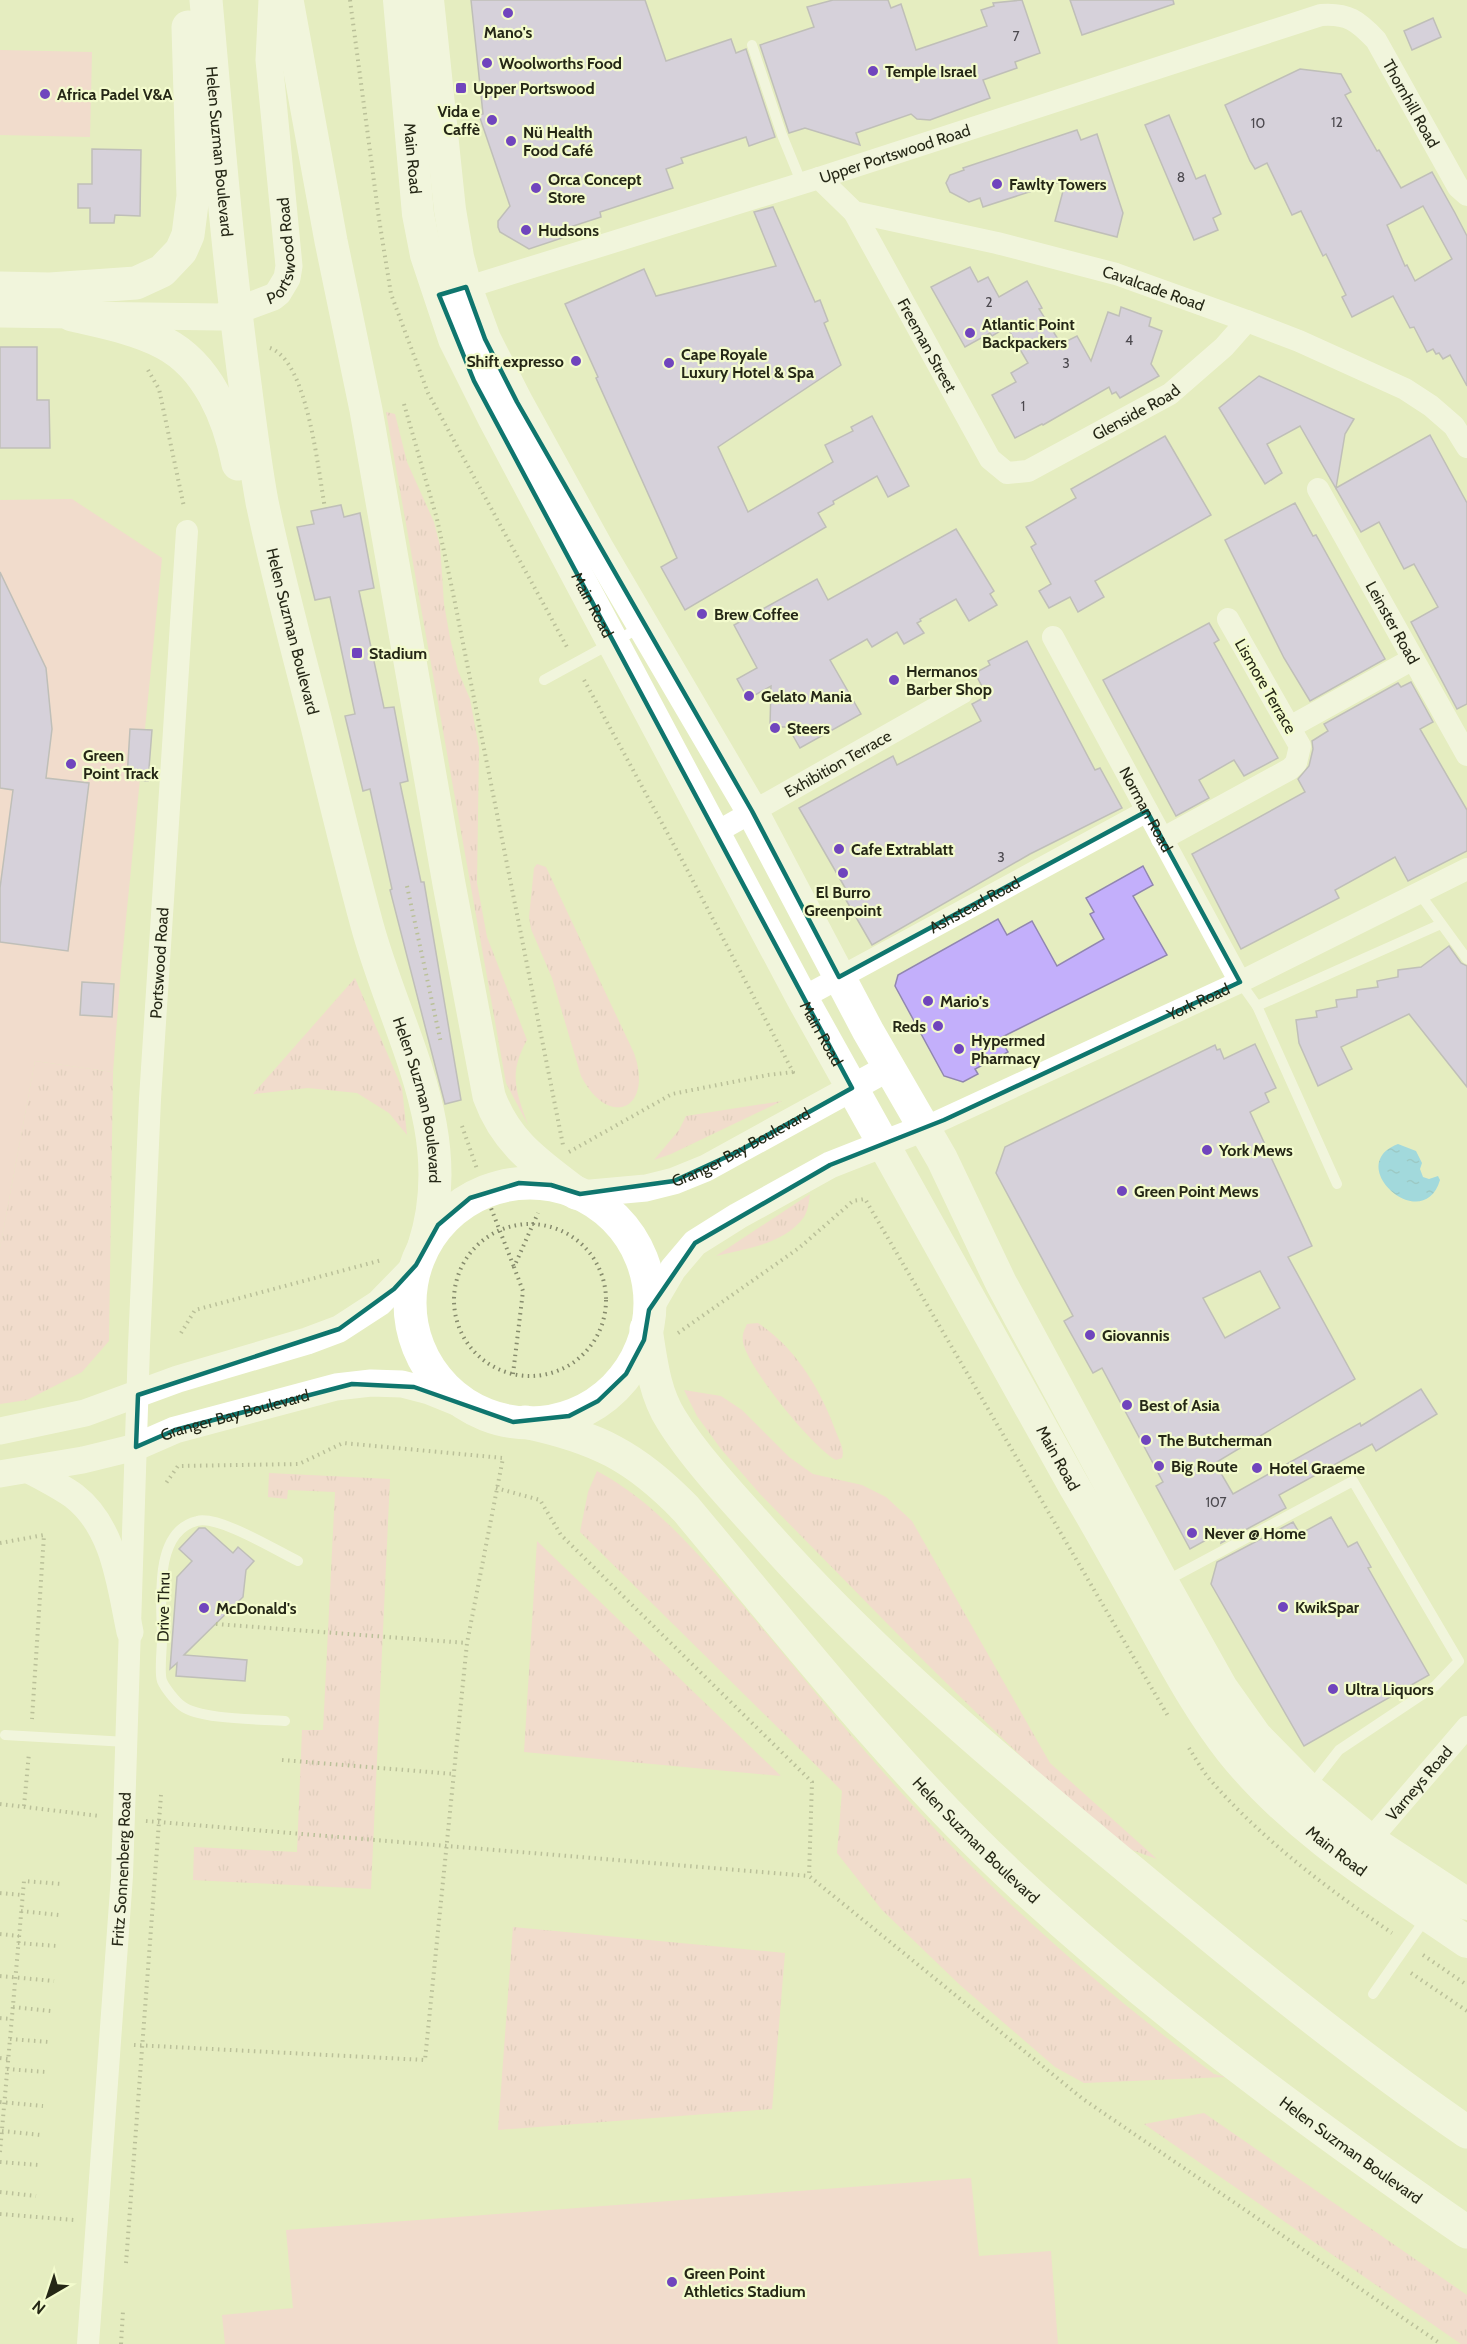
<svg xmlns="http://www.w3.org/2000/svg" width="1467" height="2344" viewBox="0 0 1467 2344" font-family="Cabin,sans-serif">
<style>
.grass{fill:url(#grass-tufts)}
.park{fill:#ffc7db}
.water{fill:url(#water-ripples)}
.building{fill:#c3affb;stroke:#9187af;stroke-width:1.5;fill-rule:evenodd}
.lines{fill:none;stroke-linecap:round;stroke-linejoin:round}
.path{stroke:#868b6c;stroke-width:4;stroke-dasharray:1.5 4.5;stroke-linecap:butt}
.service{stroke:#fff;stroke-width:10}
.minor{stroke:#fff;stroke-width:22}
.tertiary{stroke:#fff;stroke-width:27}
.secondary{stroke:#fff;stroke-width:32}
.primary{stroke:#fff;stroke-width:33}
.marked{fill:none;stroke:#0f766e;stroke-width:4.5;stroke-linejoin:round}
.poi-dot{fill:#7045bd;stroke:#f3fbcd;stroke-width:2}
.labels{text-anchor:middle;stroke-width:4.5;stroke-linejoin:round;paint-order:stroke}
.number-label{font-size:14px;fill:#4c494f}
.poi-label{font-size:16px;font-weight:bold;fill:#252716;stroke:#f3fbcd;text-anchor:start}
.street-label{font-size:16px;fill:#252716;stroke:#f3fbcd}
</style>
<defs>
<pattern id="grass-tufts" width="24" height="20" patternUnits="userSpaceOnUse" patternTransform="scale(1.5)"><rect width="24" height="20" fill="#ffc7db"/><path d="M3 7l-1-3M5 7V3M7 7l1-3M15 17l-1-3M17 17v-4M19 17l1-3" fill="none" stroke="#daabbb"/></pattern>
<pattern id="water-ripples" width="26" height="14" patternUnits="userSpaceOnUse" patternTransform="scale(1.5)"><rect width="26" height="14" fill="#51c2fe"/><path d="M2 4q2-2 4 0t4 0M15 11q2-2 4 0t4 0" fill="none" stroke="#439ecd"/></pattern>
</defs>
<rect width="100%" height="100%" fill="#e5edc0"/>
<g class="grass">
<path d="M386,412L395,414L407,462L434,522L440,546L444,604L450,638L458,671L470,699L479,748L477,883L487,937L527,1040C508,1074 516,1091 528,1125L506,1083Z"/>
<path d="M537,864L546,867L634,1053C654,1109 609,1130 581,1076L552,978L531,929L529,917L534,868Z"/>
<path d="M355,978L402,1088L407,1135L389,1113L357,1093L308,1088L253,1094Z"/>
<path d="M35,1061L113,1072L109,1341L82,1372L27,1400L0,1404V1248Z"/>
<path d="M782,1101L671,1154L654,1160L679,1130L686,1116Z"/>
<path d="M810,1194C809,1201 808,1211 804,1217C783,1245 747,1248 716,1256Z"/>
<path d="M758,1323C796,1348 821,1390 836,1432C839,1440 845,1450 842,1458L836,1460C813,1448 747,1367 743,1342C742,1334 744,1331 747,1324Z"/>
<path d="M684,1390L721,1396L742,1410L789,1457L813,1474L862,1485L886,1497L912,1521L1050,1763L1157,1859L1129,1849L1041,1776L926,1663L760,1494L721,1449L697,1416Z"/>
<path d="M597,1471C655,1502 697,1553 740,1602C786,1656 830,1712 877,1765C977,1881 1091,1982 1214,2074L1226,2077L1084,2083L1055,2067L960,1985L882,1910L837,1853L842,1791L580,1532L588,1492Z"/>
<path d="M269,1473L390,1479L371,1889L193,1880L194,1847L297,1852L302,1730H323L335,1492L288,1490L287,1499L268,1497Z"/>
<path d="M537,1541L781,1776L524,1752Z"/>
<path d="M513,1927L785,1953L772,2109L498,2130Z"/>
<path d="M1204,2113L1467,2295V2344H1461L1144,2124Z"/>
</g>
<g class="park">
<path d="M0,50L92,52L90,137L0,135Z"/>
<path d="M72,499L162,558L121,969L113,1072L35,1061L0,1248V500Z"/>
<path d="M971,2178L979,2256L1051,2251L1058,2344H225L222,2315L293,2308L286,2230Z"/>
</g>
<path class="water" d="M1398,1144L1416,1151L1422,1163L1420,1169L1423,1177L1429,1179L1438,1176L1440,1180C1423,1237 1342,1165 1398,1144Z"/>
<g class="building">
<path d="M471,0H645L666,61L731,39L736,53L746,49L775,137L749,146L746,137L681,158L683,163L666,169L673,188L600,212L601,217L567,228L568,236L529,249L500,232L498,227V221L510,206L479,115L483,114Z"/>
<path d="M833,0H888L891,8L901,4L916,50L987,26L981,10L994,6L993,3L1022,0L1040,53L1015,62L1017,68L983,80L990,98L930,120L917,119L911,114L856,133L860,145L805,128L789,133L760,45L814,27L807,7Z"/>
<path d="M1070,0H1173L1174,4L1082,35Z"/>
<path d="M1433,18L1441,37L1412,50L1404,31Z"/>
<path d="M1300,69L1341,74L1351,92L1345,95L1377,151L1379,150L1401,188L1432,172L1455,213L1467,236V386L1450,355L1443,359L1439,353L1436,354L1433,349L1427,352L1414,327L1410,328L1393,296L1352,317L1342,297L1346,295L1326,254L1323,256L1301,211L1292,215L1267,163L1255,169L1250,161L1225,105ZM1423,206L1452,259L1415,281L1407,265L1405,266L1387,225Z"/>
<path d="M1169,115L1196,179L1205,175L1221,214L1213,218L1218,230L1194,240L1145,125Z"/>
<path d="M1077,130L1081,140L1097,134L1123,213L1117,237L1055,221L1066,180L983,207L980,198L969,202L950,192L946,183L950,175L964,170L963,168Z"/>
<path d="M92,149L141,150L140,216L115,215L114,223H90V208H78V184H92Z"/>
<path d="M773,207L815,302L820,300L828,321L824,323L841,365L718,447L748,512L833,462L825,445L853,431L851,427L872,416L909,486L888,497L877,476L833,501L834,504L818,513L826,527L685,610L661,567L677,558L596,378L598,377L565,304L644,269L656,296L776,266L754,212Z"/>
<path d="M970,267L978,282L988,277L999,297L1027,281L1042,308L1039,309L1061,344L1077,336L1091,361L1108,312L1119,316L1121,307L1151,318L1149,326L1162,331L1151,364L1159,376L1120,398L1116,392L1112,394L1109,387L1043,425L1042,424L1015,438L992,395L1016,382L1011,373L1028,363L1007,327L992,336L990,333L965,347L931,287Z"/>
<path d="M0,347H37V400H49L50,448H0Z"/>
<path d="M1259,376L1354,419L1345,434L1336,488L1430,435L1467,503V704L1457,709L1411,622L1438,607L1414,564L1404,569L1379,522L1361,532L1300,426L1267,444L1282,473L1265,484L1219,408Z"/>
<path d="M1165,436L1211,515L1095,581L1104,597L1078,612L1070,597L1049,608L1039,591L1051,584L1031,547L1036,544L1026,527L1076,498L1071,489Z"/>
<path d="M1295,503L1313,536L1316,535L1385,659L1310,701L1284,658L1225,540Z"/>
<path d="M341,505L344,517L360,513L374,588L359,591L384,708L394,707L408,781L400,783L421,882H424L461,1100L445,1104L390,890L392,889L370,789L363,791L345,716L355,714L330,597L315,600L297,527L314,524L311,511Z"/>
<path d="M956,529L994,591L990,594L997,605L969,621L956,599L920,619L921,621L917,623L924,633L904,644L897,632L872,647L867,639L830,660L861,714L800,748L788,727H770L771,686L748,699L737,679L757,668L734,625L817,579L828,600Z"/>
<path d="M0,572L46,668L52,729L46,778L89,783L68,951L0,942V888L13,790L0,788Z"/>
<path d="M1209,623L1219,640L1214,643L1278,758L1244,776L1234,760L1199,780L1209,798L1176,816L1103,680Z"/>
<path d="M1027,641L1095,770L1100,768L1122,808L1030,854L872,945L846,900L851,898L799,808L893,756L897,765L981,721L972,704L987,696L975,673L990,665L988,661Z"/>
<path d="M1411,682L1433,722L1420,729L1467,810V851L1408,881L1395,857L1335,890L1339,898L1241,949L1192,854L1305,792L1298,779L1309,766L1313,749L1312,741L1328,731L1324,724L1398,683L1401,687Z"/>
<path d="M130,729L152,730L148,781L127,779Z"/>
<path d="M1143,866L1153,885L1133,896L1167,955L1000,1038L1008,1052L975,1069L978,1074L963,1082L944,1076L895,986L898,975L998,919L1007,935L1032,921L1057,966L1104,939L1090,914L1094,912L1086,898Z"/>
<path d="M1449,946L1461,963L1467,966V1087L1409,1014L1341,1047L1352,1069L1318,1086L1299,1043L1296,1020L1317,1017L1316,1011L1337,1007L1336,1000L1357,997V990L1378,987L1377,981L1398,977V970L1421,967Z"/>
<path d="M82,982L114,984L112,1017L80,1015Z"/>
<path d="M1255,1044L1276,1088L1265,1093L1269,1102L1250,1112L1312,1246L1288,1257L1355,1379L1215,1463L1233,1494L1360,1423L1361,1426L1421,1389L1437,1414L1376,1451L1372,1444L1279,1495L1286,1508L1221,1543L1224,1530L1190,1549L1156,1486L1163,1482L1102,1368L1093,1373L1064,1321L1073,1316L996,1173L1005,1147L1215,1045L1217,1050L1220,1049L1224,1059ZM1260,1271L1280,1308L1225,1338L1203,1298Z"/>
<path d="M1331,1517L1348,1547L1357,1542L1371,1567L1368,1568L1429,1675L1304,1746L1211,1584L1217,1562L1293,1522L1300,1534Z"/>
<path d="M199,1528H205L233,1553L238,1547L254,1561L246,1570L243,1597L184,1655L247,1660L245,1681L176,1676L177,1663L170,1669L177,1577L192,1561L179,1549Z"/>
</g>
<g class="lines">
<g class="path">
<path d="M350,0L379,219L391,294L428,393L567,647"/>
<path d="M270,348C308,361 318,471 325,508"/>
<path d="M148,370L159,389L184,507"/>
<path d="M404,404L437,519L453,593L563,1145"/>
<path d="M407,886L441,1043"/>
<path d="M462,1126L477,1169"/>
<path d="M569,1152L672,1094L768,1075L793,1072L682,860L583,678"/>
<path d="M489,1203L514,1267"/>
<circle cx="530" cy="1300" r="76"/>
<path d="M181,1333L195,1310L382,1260"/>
<path d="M678,1333L799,1248L853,1201L865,1199L1168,1716"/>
<path d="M513,1374L523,1291L514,1267L538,1213"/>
<path d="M496,1488L540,1500L561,1535L812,1782L809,1876L1083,2099L1441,2344"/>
<path d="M0,1543L44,1535L32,1719"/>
<path d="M216,1624L467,1643"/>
<path d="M1189,1748C1196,1759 1203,1772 1212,1782C1264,1841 1328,1889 1392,1933"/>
<path d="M282,1760L454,1774"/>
<path d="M0,1804L100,1816"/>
<path d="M24,1806L29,1753"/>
<path d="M146,1821L809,1876"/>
<path d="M0,1893L22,1895"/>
<path d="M21,1911L59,1915"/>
<path d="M0,1934L19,1936"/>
<path d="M18,1943L57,1946"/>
<path d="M1423,1955L1467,1985"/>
<path d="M1411,1973L1467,2011"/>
<path d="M0,1976L54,1981"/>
<path d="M13,2007L51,2011"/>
<path d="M0,2018L11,2019"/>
<path d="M10,2039L49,2042"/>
<path d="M134,2045L425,2060L467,1643L503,1458L343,1443L299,1464L178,1466L164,1486"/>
<path d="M0,2058L8,2059"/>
<path d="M7,2069L46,2072"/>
<path d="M0,2102L43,2106"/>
<path d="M2,2131L41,2135"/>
<path d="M0,2152L24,1881L62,1884"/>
<path d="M0,2162L39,2165"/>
<path d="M0,2192L36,2196"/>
<path d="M0,2214L74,2220"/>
<path d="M126,2263L161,1795"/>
<path d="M121,2344L123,2311"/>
</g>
<g class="service">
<path d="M752,45L782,135L802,184"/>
<path d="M544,680L641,627"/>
<path d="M1419,893L1467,959"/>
<path d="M1240,982L1257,1006L1441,924"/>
<path d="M1257,1006L1337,1184"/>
<path d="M1166,1581L1353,1481L1459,1661L1435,1686L1339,1750L1310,1787"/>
<path d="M285,1721C261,1719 200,1720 182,1706C176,1702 165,1688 162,1681C159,1672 162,1650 162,1639C162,1605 152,1532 197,1521C219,1515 277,1551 298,1561"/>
<path d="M5,1735L127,1742"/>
<path d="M1373,1994L1426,1918"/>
</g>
<g class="minor">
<path id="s1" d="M819,178L854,212L997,243L1116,274L1247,321L1299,341L1405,389L1431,406L1454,426L1467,447"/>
<path id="s2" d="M854,212L990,459L1007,473L1028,471L1170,394L1224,347L1247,321"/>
<path id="s3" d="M452,292L819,178L1321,15C1348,13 1358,21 1376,40L1458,187L1467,195"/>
<path id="s4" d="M1318,489L1467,755"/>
<path id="s5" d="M1053,637L1240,982"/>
<path d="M1290,727L1413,659"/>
<path id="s6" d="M715,833L962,693"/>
<path d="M1162,839L1290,769L1296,763L1300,746L1228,619"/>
<path id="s7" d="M802,998L1147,811"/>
<path id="s8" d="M924,1128L1240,982L1467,869"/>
<path id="s9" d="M1370,1840L1467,1727"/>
<path id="s10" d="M88,2344L122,1876L139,1346L150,1099L187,531"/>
</g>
<g class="tertiary">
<path id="s11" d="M0,314L220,317L273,297L278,293L287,278L289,266L269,60L272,0"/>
<path id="s12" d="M580,1194L646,1188L674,1181L706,1168L890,1067"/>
<path d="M649,1310L673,1269L695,1243L738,1216L830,1165L924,1128"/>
<path d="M0,1431L85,1413L178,1379L307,1341L339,1329L379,1303L416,1265"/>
<path d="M29,1470C44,1478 60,1486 74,1496C115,1528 120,1585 130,1632"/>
<path id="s13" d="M0,1474L83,1460L136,1447L175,1430L336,1387L371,1383L402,1384L429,1391L471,1408"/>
</g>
<g class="secondary">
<path id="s14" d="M399,0L418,214L426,255L454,339L494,419L802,998L1074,1486C1104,1536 1132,1588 1161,1640C1182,1678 1204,1717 1231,1751C1295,1831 1384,1885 1467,1942"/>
<path d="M428,0L450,210L458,257L466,287L485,339L517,402L597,547L752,811L868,1031L942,1159L1001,1283L1163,1583L1222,1688L1256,1736L1308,1789L1370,1840L1467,1904"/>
</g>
<g class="primary">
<path id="s15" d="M206,0C217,123 227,247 243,369C249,414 254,458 262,502C278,578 298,652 317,726C333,792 349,859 367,925C396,1032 461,1132 424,1246"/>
<path d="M287,0L331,241L366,410L449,884L489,1096C506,1143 537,1163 576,1193"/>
<path d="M0,288L50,289L136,283L162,271L181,251L188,235L193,196L188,27"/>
<path d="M72,315C102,322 135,328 164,343C208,366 229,418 238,464"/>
<circle cx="530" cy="1303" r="120"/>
<path d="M646,1329C651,1360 654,1392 671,1419C693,1455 731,1496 760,1528C857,1638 967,1734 1080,1828C1206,1933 1332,2039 1467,2132"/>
<path id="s16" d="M525,1422C596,1437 635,1456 686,1509C790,1633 892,1764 1010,1875C1150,2006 1309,2123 1467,2232"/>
</g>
</g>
<path d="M0 0H1467V2344H0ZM466,287L485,339L517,402L752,811L839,977L1147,811L1240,982L944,1120L830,1165L695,1243L649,1310L644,1340L626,1374L598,1401L569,1416L513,1422L414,1387L352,1384L175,1430L136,1447L138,1395L339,1329L394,1289L416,1265L438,1225L470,1198L519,1183L551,1185L580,1194L674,1181L737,1152L852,1088L474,381L439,295Z" fill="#e5edc0" fill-opacity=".55" fill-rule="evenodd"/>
<path class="marked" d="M466,287L485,339L517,402L752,811L839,977L1147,811L1240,982L944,1120L830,1165L695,1243L649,1310L644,1340L626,1374L598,1401L569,1416L513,1422L414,1387L352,1384L175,1430L136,1447L138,1395L339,1329L394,1289L416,1265L438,1225L470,1198L519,1183L551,1185L580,1194L674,1181L737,1152L852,1088L474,381L439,295Z"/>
<g class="poi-dot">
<circle cx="508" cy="13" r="6"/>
<circle cx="487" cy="63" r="6"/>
<circle cx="873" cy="71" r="6"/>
<rect x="455" y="82" width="12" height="12" rx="3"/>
<circle cx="45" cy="94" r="6"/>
<circle cx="492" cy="120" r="6"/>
<circle cx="511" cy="141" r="6"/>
<circle cx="997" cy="184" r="6"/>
<circle cx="536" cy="188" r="6"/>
<circle cx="526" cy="230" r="6"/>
<circle cx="970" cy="333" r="6"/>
<circle cx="576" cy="361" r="6"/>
<circle cx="669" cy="363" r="6"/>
<circle cx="702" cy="614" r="6"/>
<rect x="351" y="647" width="12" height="12" rx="3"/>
<circle cx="894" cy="680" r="6"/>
<circle cx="749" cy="696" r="6"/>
<circle cx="775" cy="728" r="6"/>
<circle cx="71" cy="764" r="6"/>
<circle cx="839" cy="849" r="6"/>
<circle cx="843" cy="873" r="6"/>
<circle cx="928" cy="1001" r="6"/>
<circle cx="938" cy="1026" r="6"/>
<circle cx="959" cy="1049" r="6"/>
<circle cx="1207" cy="1150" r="6"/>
<circle cx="1122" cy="1191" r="6"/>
<circle cx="1090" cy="1335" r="6"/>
<circle cx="1127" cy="1405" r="6"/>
<circle cx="1146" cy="1440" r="6"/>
<circle cx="1159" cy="1466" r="6"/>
<circle cx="1257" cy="1468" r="6"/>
<circle cx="1192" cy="1533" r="6"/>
<circle cx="1283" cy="1607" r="6"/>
<circle cx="204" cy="1608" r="6"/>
<circle cx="1333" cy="1689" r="6"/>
<circle cx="672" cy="2282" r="6"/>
</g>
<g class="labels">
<g class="number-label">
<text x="1016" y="41">7</text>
<text x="1337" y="127">12</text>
<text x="1258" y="128">10</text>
<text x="1181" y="182">8</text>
<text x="989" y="307">2</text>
<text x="1129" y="345">4</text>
<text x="1066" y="368">3</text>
<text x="1023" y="411">1</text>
<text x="1001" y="862">3</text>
<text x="1216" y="1507">107</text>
</g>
<g class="poi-label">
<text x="508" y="38" text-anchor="middle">Mano's</text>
<text x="499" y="69">Woolworths Food</text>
<text x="885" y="77">Temple Israel</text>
<text x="473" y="94">Upper Portswood</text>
<text x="57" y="100">Africa Padel V&amp;A</text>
<text x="480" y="117" text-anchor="end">Vida e<tspan x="480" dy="18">Caffè</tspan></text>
<text x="523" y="138">Nü Health<tspan x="523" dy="18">Food Café</tspan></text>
<text x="548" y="185">Orca Concept<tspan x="548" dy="18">Store</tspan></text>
<text x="1009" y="190">Fawlty Towers</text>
<text x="538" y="236">Hudsons</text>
<text x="982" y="330">Atlantic Point<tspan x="982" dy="18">Backpackers</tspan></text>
<text x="681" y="360">Cape Royale<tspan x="681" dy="18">Luxury Hotel &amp; Spa</tspan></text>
<text x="564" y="367" text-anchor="end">Shift expresso</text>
<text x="714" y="620">Brew Coffee</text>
<text x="369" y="659">Stadium</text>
<text x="906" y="677">Hermanos<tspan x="906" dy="18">Barber Shop</tspan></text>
<text x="761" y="702">Gelato Mania</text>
<text x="787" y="734">Steers</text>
<text x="83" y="761">Green<tspan x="83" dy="18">Point Track</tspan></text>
<text x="851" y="855">Cafe Extrablatt</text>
<text x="843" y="898" text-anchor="middle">El Burro<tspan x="843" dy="18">Greenpoint</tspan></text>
<text x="940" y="1007">Mario's</text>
<text x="926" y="1032" text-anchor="end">Reds</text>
<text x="971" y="1046">Hypermed<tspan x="971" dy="18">Pharmacy</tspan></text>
<text x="1219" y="1156">York Mews</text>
<text x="1134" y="1197">Green Point Mews</text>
<text x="1102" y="1341">Giovannis</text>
<text x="1139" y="1411">Best of Asia</text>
<text x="1158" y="1446">The Butcherman</text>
<text x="1171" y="1472">Big Route</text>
<text x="1269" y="1474">Hotel Graeme</text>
<text x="1204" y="1539">Never @ Home</text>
<text x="1295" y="1613">KwikSpar</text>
<text x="216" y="1614">McDonald's</text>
<text x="1345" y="1695">Ultra Liquors</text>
<text x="684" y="2279">Green Point<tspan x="684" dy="18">Athletics Stadium</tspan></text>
</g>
<g class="street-label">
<text dy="6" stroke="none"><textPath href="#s3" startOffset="1048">Thornhill Road</textPath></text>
<text dy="6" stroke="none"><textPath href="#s15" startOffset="152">Helen Suzman Boulevard</textPath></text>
<text dy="6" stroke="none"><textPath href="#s3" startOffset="464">Upper Portswood Road</textPath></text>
<text dy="6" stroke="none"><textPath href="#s14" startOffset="159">Main Road</textPath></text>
<text dy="6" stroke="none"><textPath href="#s11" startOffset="326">Portswood Road</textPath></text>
<text dy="6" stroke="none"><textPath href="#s1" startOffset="358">Cavalcade Road</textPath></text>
<text dy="6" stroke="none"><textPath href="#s2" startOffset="152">Freeman Street</textPath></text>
<text dy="6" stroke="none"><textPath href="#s2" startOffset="448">Glenside Road</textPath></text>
<text dy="6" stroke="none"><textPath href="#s14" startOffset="645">Main Road</textPath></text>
<text dy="6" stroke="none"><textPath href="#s4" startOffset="153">Leinster Road</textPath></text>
<text dy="6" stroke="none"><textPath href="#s15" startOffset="638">Helen Suzman Boulevard</textPath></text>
<text transform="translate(1266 686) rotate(60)" y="6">Lismore Terrace</text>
<text dy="6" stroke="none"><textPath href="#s6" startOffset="141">Exhibition Terrace</textPath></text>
<text dy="6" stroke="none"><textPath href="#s5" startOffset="196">Norman Road</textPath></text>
<text dy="6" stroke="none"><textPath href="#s7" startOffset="196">Ashstead Road</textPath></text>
<text dy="6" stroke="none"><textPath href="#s10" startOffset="1383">Portswood Road</textPath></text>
<text dy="6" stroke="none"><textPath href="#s8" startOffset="302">York Road</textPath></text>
<text dy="6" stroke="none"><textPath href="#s14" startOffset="1131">Main Road</textPath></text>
<text dy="6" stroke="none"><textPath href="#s15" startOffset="1124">Helen Suzman Boulevard</textPath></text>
<text dy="6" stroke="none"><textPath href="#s12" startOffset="170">Granger Bay Boulevard</textPath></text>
<text dy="6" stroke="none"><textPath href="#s13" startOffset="243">Granger Bay Boulevard</textPath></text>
<text dy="6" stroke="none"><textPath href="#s14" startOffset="1617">Main Road</textPath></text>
<text transform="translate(163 1607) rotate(-89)" y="6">Drive Thru</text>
<text dy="6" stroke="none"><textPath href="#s9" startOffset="75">Varneys Road</textPath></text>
<text dy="6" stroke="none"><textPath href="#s16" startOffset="627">Helen Suzman Boulevard</textPath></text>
<text dy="6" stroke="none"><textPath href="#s14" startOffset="2103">Main Road</textPath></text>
<text dy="6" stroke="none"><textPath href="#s10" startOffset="476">Fritz Sonnenberg Road</textPath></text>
<text dy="6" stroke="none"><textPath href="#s16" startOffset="1114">Helen Suzman Boulevard</textPath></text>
</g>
</g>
<g transform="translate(48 2296) rotate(219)" stroke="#f3fbcd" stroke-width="4.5" paint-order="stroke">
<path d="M0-4.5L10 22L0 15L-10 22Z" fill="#252716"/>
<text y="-9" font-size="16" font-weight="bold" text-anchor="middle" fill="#252716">N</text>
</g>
</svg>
